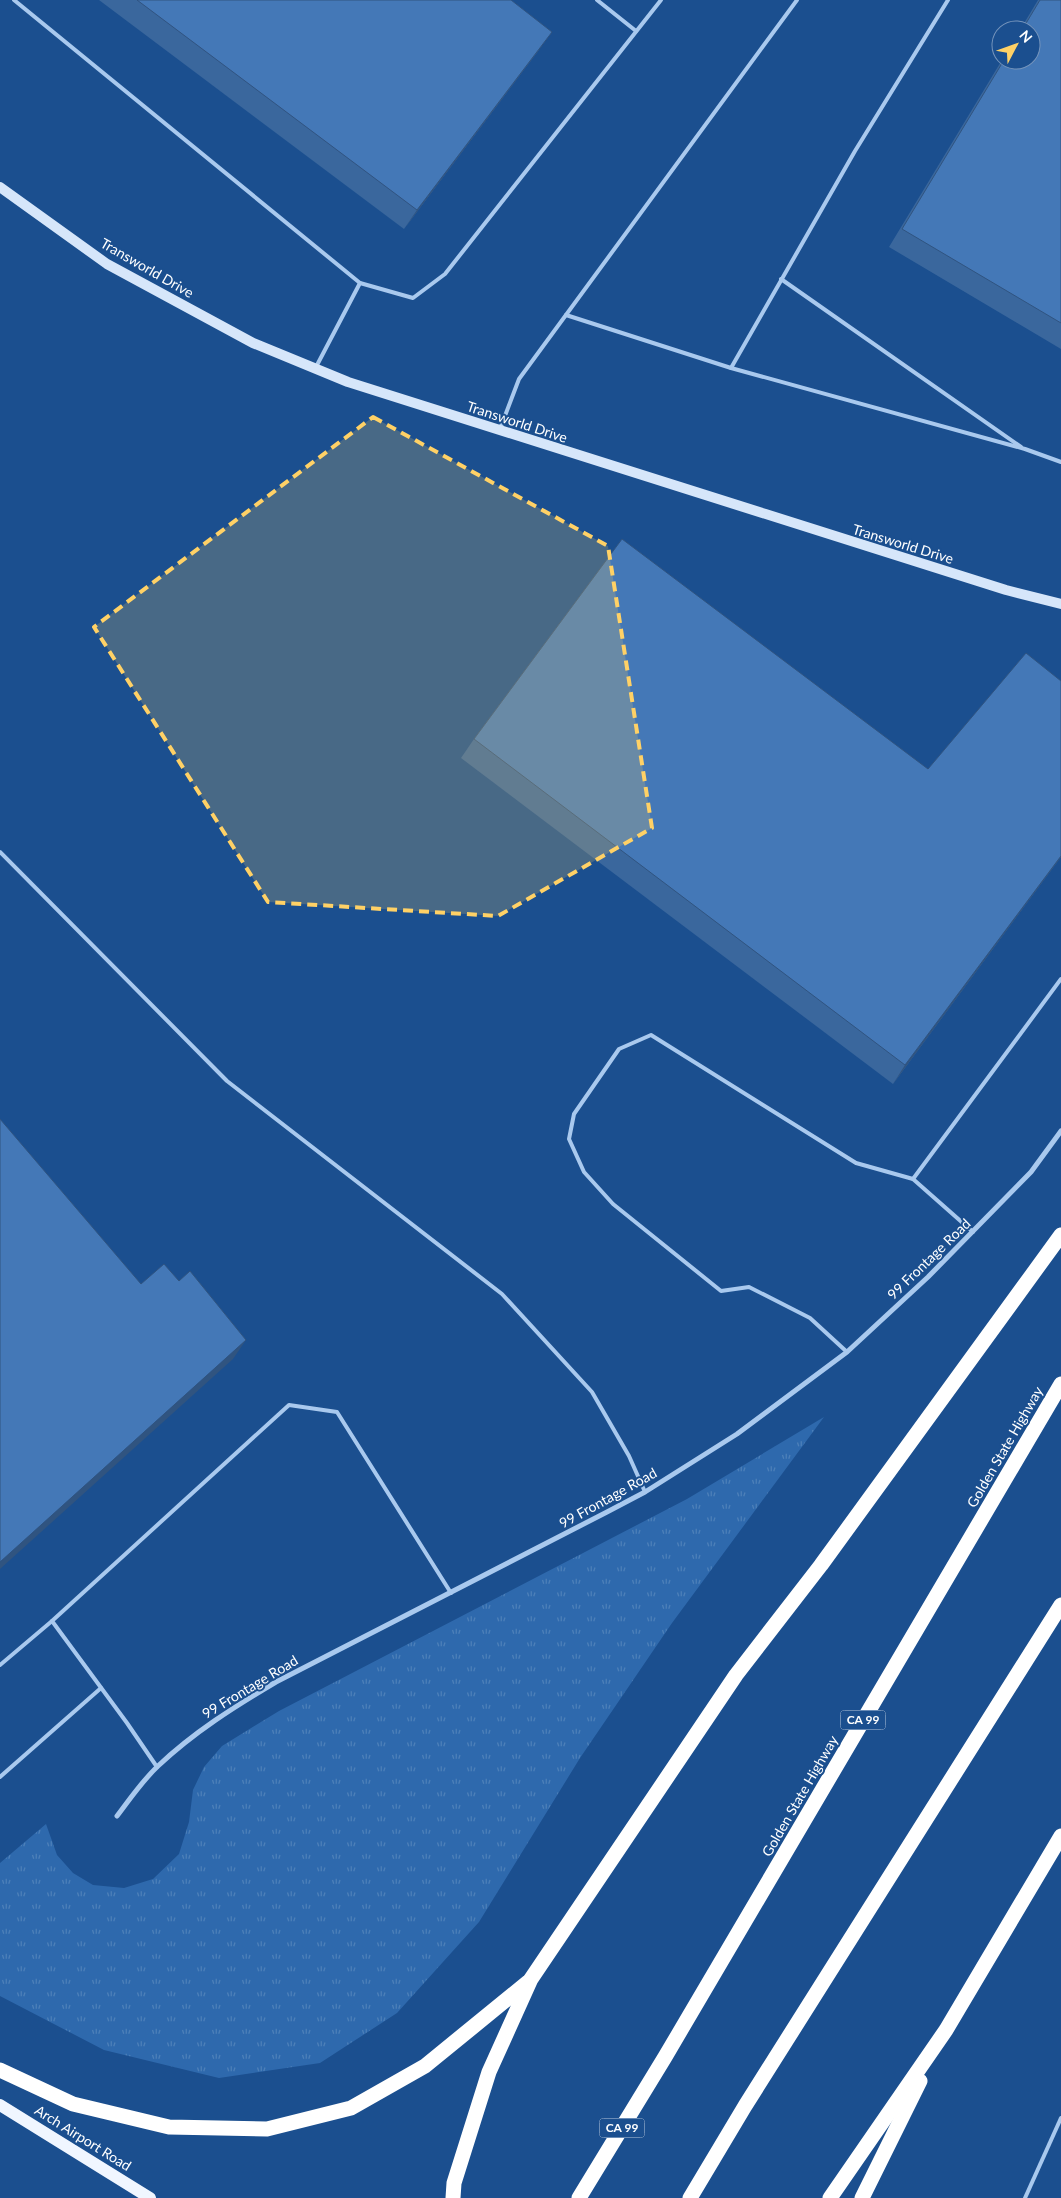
<svg xmlns="http://www.w3.org/2000/svg" width="1061" height="2198" viewBox="0 0 1061 2198" font-family="Lato,sans-serif">
<style>
.grass{fill:url(#grass-tufts)}
.lines{fill:none;stroke-linecap:round;stroke-linejoin:round}
.lane{stroke:#a9c9ee;stroke-width:4}
.street{stroke:#a9c9ee;stroke-width:5}
.secondary{stroke:#d6e6fa;stroke-width:10}
.primary{stroke:#f0f6ff;stroke-width:12}
.highway{stroke:#fff;stroke-width:15}
.wall{fill:#3a679d}
.shaded-wall{fill:#305480}
.building{fill:#4478b7;stroke:#305480}
.marked{fill:#ffd166;fill-opacity:0.2;stroke:#ffd166;stroke-width:4;stroke-dasharray:10 6;stroke-linejoin:round}
.labels{text-anchor:middle;stroke-width:4;stroke-linejoin:round;paint-order:stroke}
.shield{fill:#1b4f8f;stroke:#bbcadd;stroke-width:1}
.shield-label{font-size:12px;font-weight:bold;fill:#fff}
.street-label{font-size:14px;fill:#fff;stroke:#1b4f8f}
</style>
<defs>
<pattern id="grass-tufts" width="24" height="20" patternUnits="userSpaceOnUse" patternTransform="scale(1.25)"><rect width="24" height="20" fill="#2e69ad"/><path d="M3 7l-1-3M5 7V3M7 7l1-3M15 17l-1-3M17 17v-4M19 17l1-3" fill="none" stroke="#4d80b9"/></pattern>
</defs>
<rect width="100%" height="100%" fill="#1b4f8f"/>
<path class="grass" d="M824,1417L672,1623L580,1758L479,1922L397,2013L320,2063L219,2078L104,2050L0,1996V1863L46,1824L57,1855L73,1873L93,1885L124,1888L153,1879L179,1854L189,1822L193,1790L204,1767L222,1746L279,1711L687,1499Z"/>
<g class="lines">
<g class="lane">
<path d="M14,0L360,283"/>
<path d="M597,0L636,31"/>
<path d="M781,279L1021,447"/>
<path d="M566,315L731,368L1025,449L1061,462"/>
<path d="M316,367L360,283L413,298L445,274L661,0"/>
<path d="M731,368L855,151L948,0"/>
<path d="M500,429L519,379L797,0"/>
<path d="M0,852L227,1081L502,1294L592,1392L629,1456L645,1492"/>
<path d="M973,1232L913,1179L1061,979"/>
<path d="M847,1352L810,1318L749,1287L721,1291L613,1204L584,1172L569,1139L574,1114L619,1049L651,1035L856,1163L913,1179"/>
<path d="M0,1665L52,1621"/>
<path d="M157,1767L127,1723L52,1621L289,1405L337,1412L451,1593"/>
<path d="M0,1777L101,1688"/>
<path d="M1025,2198L1061,2118"/>
</g>
<path class="street" d="M117,1816C130,1799 142,1781 158,1766C194,1732 234,1707 276,1682L607,1512L645,1492L737,1434L847,1352L928,1277L1031,1172L1061,1131"/>
<path class="secondary" d="M0,187L107,264L253,343L348,382L1006,590L1061,604"/>
<path class="primary" d="M0,2105L150,2198"/>
<g class="highway">
<path d="M0,2070L73,2104L169,2127L267,2129L351,2108L425,2066L528,1982"/>
<path d="M453,2198L454,2183L489,2072L531,1979L736,1675L821,1565L1061,1235"/>
<path d="M579,2198L665,2057L1061,1384"/>
<path d="M690,2198L745,2106L1061,1605"/>
<path d="M830,2198L946,2030L1061,1836"/>
<path d="M862,2198L920,2081"/>
</g>
</g>
<g class="wall">
<path d="M99,0H511L539,50L404,229Z"/>
<path d="M1038,0H1061V349L889,247L1002,60H1031V30H1020Z"/>
<path d="M474,739L928,769L1061,857L893,1084L461,758Z"/>
</g>
<g class="shaded-wall">
<path d="M552,32L539,50L404,229L417,210Z"/>
<path d="M1061,856V857L893,1084L905,1065Z"/>
<path d="M246,1340L233,1359L0,1569V1562Z"/>
</g>
<g class="building">
<path d="M137,0H511L552,32L417,210Z"/>
<path d="M1040,0H1061V323L902,229L1004,60H1031V30H1022Z"/>
<path d="M622,539L928,769L1026,653L1061,681V856L905,1065L474,739Z"/>
<path d="M0,1119L141,1284L164,1264L179,1281L190,1271L246,1340L0,1562Z"/>
</g>
<path class="marked" d="M373,417L608,546L652,828L498,916L268,902L94,627Z"/>
<g class="labels">
<g class="shield">
<rect x="840.5" y="1710.5" width="45" height="19" rx="4"/>
<rect x="599.5" y="2118.5" width="45" height="19" rx="4"/>
</g>
<g class="shield-label">
<text x="863" y="1724">CA 99</text>
<text x="622" y="2132">CA 99</text>
</g>
<g class="street-label">
<text transform="translate(147 268) rotate(30)" y="5">Transworld Drive</text>
<text transform="translate(517 422) rotate(18)" y="5">Transworld Drive</text>
<text transform="translate(903 544) rotate(17)" y="5">Transworld Drive</text>
<text transform="translate(929 1259) rotate(-44)" y="5">99 Frontage Road</text>
<text transform="translate(1005 1447) rotate(-60)" y="5">Golden State Highway</text>
<text transform="translate(608 1498) rotate(-29)" y="5">99 Frontage Road</text>
<text transform="translate(250 1687) rotate(-31)" y="5">99 Frontage Road</text>
<text transform="translate(800 1796) rotate(-60)" y="5">Golden State Highway</text>
<text transform="translate(83 2138) rotate(32)" y="5">Arch Airport Road</text>
</g>
</g>
<g transform="translate(1016 45) rotate(49)"><circle r="24" fill="#1b4f8f" stroke="#7695bc"/>
<path d="M0-4L9 19L0 12L-9 19Z" fill="#ffd166"/>
<text y="-8" font-size="14" font-weight="bold" text-anchor="middle" fill="#ffffff">N</text>
</g>
</svg>
